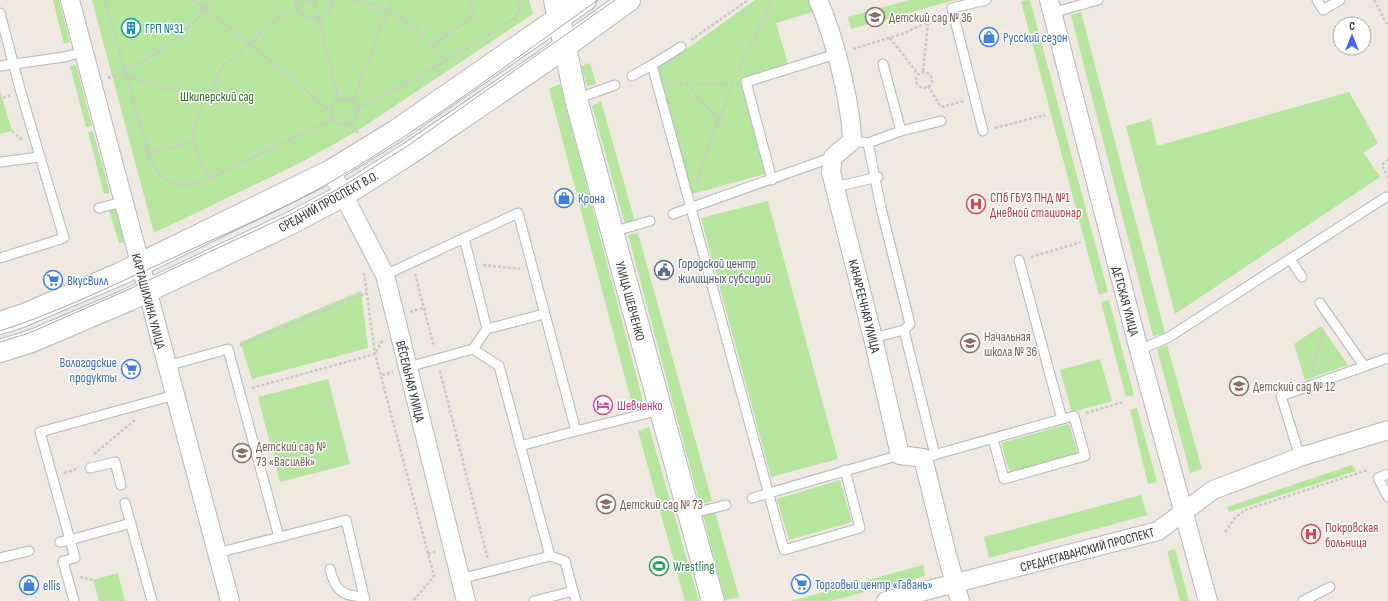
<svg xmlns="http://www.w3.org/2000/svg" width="1388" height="601" viewBox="0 0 1388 601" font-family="'Sofia Sans Condensed',sans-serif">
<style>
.green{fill:#b6e59e}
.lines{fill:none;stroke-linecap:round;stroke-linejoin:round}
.lane-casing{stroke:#b4b7c1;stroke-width:11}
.street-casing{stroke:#b4b7c1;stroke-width:20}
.secondary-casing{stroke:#b4b7c1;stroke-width:24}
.path{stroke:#c9c9c9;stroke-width:2.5;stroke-dasharray:3 2;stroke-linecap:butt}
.lane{stroke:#fff;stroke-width:9}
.street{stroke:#fff;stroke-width:18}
.secondary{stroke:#fff;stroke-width:22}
.tram{stroke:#a3a6b8;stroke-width:1}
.labels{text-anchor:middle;stroke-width:3;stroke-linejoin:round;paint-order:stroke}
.education-label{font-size:13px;fill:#785e54;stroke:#fff;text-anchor:start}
.culture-label{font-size:13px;fill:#0d838f;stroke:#fff;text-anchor:start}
.shop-label{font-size:13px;fill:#366cbe;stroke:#fff;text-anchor:start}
.park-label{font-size:13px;fill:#2c6e1b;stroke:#fff}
.health-label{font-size:13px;fill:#be3a42;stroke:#fff;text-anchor:start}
.street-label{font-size:13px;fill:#2e2e2e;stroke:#fff}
.service-label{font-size:13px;fill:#4e5e75;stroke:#fff;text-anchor:start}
.hotel-label{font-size:13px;fill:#b23c85;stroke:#fff;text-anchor:start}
.leisure-label{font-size:13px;fill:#27864d;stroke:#fff;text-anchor:start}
</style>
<rect width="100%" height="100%" fill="#efe9e1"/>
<g class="green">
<path d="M53,0H59L70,42L64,44Z"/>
<path d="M92,0H529L533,14L357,131L302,162L154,233Z"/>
<path d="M755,0H812L816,11L776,23L788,64L740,80L765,174L692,194L657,68L684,51Z"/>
<path d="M909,0H955L851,29L848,17Z"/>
<path d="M1030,0L1108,292L1099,295L1021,1Z"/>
<path d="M1081,12L1165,333L1153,336L1071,15Z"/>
<path d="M590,63L596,84L587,86L581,66Z"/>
<path d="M76,65L92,126L86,127L70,66Z"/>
<path d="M560,84L643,401L632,404L549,89Z"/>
<path d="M0,91L12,131L0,134Z"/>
<path d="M1349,92L1378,143L1364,153L1380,177L1175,314L1126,126L1151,119L1157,146Z"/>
<path d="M601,101L635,222L625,224L592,106Z"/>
<path d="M93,131L110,193L104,194L88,132Z"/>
<path d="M113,201L125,242L119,243L107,203Z"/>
<path d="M768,201L838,459L771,477L701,218Z"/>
<path d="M638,233L712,501L700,504L628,235Z"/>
<path d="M361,291L368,348L252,379L240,342Z"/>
<path d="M1109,300L1134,395L1126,397L1101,302Z"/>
<path d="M1321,326L1348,365L1305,380L1294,344Z"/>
<path d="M1167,345L1202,469L1190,473L1157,349Z"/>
<path d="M1100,359L1112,401L1072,412L1060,370Z"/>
<path d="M328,379L350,464L280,482L258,397Z"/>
<path d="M1137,408L1157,482L1148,484L1130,410Z"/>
<path d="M1069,424L1078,454L1010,473L1001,443Z"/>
<path d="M649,427L699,601H685L638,431Z"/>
<path d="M1352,465L1356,471L1229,512L1227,507Z"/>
<path d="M840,480L852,522L789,540L777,499Z"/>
<path d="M1141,495L1147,515L989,558L984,537Z"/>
<path d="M715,512L739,597L725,600L703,515Z"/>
<path d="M1175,549L1189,601H1180L1167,551Z"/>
<path d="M923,565L925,576L831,601H791Z"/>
<path d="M118,573L125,601H99L93,580Z"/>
</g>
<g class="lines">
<defs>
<g id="lane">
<path d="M1317,0L1323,10L1340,0"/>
<path d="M0,13L20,89L64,238L0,258"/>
<path d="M1052,13L1098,0"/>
<path d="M883,64L901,131"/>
<path d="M652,65L681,47"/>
<path d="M0,66L64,57L83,52"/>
<path d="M632,76L652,65L784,550L860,528L845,470"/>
<path d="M576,99L615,85"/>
<path d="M983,131L952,8L986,0"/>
<path d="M861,142L868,143L901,131L941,121"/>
<path d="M868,143L881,208L910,324L904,330L935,455"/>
<path d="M0,162L40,157"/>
<path d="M772,180L746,82L836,54"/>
<path d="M835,187L878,177"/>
<path d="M99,208L123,202"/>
<path d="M673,214L833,157"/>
<path d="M612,232L650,221"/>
<path d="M464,238L487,329"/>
<path d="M1290,259L1302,277"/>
<path d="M385,275L518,213L576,431L660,410"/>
<path d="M1320,303L1364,366"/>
<path d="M873,338L904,330"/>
<path d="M473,349L487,329L544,314"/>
<path d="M1139,350L1169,337L1386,197"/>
<path d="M167,366L228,349L279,537"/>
<path d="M408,367L473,349L499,366L550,556L460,579"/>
<path d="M993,439L1004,479L1085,456L1074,416L1062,419"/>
<path d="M520,446L576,431"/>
<path d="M930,456L1062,419L1019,260"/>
<path d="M1300,457L1281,396L1388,358"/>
<path d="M90,468L115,462L121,485"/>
<path d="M1388,474L1378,478L1388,497"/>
<path d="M752,498L900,455"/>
<path d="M125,503L152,601"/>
<path d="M689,514L726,505"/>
<path d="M60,542L70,540L40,432L175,395"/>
<path d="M217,553L346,520L365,601"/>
<path d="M0,558L29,551"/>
<path d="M330,569C335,591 343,596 364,597"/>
<path d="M573,591L576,601"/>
<path d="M74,601L63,561L75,558L70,540L131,523"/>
<path d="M534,601L573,591L565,561L550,556"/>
<path d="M1303,601L1330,587"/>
</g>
<g id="street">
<path d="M70,0L230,601"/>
<path d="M818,0C834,35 851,103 852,141L833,157L831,172L873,338L900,455L923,458L947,555L960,601"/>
<path d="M1049,0L1139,350L1208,601"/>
<path d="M331,171L385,275L466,601"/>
<path d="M886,601L1158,531L1213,490L1300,457L1388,430"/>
</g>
<g id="secondary">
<path d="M555,0L576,99L713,601"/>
<path d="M0,323L24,315L120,274L331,171L396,131L585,0"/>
<path d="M0,351L32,341L128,300L293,222L344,195L410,153L542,63L629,0"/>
</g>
</defs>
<use href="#lane" class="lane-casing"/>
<use href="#street" class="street-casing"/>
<use href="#secondary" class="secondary-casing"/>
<g class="path">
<path d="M105,0L150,159C162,181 172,188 197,184L333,119"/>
<path d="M194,0L249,43L331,112"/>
<path d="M295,0C299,25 331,25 332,0"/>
<path d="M314,0L339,100"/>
<path d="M353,0C396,9 420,27 445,62"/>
<path d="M1374,0L1388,26"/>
<path d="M890,38L918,74"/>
<path d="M691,40L748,0"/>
<path d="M432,45L476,15L469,5L475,0"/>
<path d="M853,49L905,33L941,15"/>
<path d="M738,71L773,0"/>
<path d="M923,71L928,23"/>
<circle cx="924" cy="80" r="8"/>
<path d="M125,73L137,80L206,99"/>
<path d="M108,78C143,65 192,33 210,0"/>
<path d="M670,83L731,84"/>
<path d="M687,85L718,120"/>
<path d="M928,86L941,107L964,101"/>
<path d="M3,98L10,95"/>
<circle cx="344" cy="112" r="13"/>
<path d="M352,102L392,0"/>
<path d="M357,109L445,62L515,18L519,11L518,0"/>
<path d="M351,123L358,133"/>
<path d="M995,128L1045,115"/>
<path d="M12,131L22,140"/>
<path d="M148,154L193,141"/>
<path d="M1388,159L1382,165L1388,178"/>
<path d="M209,179C200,159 190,143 195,122L222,68L276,19L310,0"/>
<path d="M697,180L733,81"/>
<path d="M1031,257L1081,242"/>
<path d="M483,265L520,269"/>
<path d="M364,273L375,354L434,576L413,601"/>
<path d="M415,274L434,347"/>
<path d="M410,312L423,308"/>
<path d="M240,345L367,293"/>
<path d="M440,371L488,560"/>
<path d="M1311,372L1324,331"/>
<path d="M382,375L393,372"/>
<path d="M252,388L375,354L383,339"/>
<path d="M1086,413L1123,402"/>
<path d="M94,454L135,420"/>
<path d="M64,473L74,470L78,467"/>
<path d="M1225,532L1235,518L1245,510L1368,470"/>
<path d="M428,554L437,551"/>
<path d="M80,577L93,580"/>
</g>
<use href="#lane" class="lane"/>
<use href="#street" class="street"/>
<use href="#secondary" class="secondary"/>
<g class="tram">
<path d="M0,331C56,313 109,287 162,263C220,235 281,212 336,179C427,126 512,61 598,0"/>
<path d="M0,342L29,333L125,291L289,215L340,188L406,147L615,0"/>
</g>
</g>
<defs>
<symbol id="school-ring" viewBox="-11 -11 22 22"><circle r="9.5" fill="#fff" stroke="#8d6e63" stroke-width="1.5"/><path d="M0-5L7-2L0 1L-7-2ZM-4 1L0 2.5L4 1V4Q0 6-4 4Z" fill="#8d6e63"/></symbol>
<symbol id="building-ring" viewBox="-11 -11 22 22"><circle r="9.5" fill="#fff" stroke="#0f9aa8" stroke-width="1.5"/><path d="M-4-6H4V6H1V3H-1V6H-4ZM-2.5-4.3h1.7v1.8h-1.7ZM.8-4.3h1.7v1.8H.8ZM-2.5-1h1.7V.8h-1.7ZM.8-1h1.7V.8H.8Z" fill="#0f9aa8"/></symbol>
<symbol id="shop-ring" viewBox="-11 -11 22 22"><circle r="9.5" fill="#fff" stroke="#3f7fe0" stroke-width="1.5"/><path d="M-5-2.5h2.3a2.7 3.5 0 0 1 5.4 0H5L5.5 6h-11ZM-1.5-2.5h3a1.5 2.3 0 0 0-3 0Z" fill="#3f7fe0"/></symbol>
<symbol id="hospital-ring" viewBox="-11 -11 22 22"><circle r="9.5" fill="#fff" stroke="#e0444e" stroke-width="1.5"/><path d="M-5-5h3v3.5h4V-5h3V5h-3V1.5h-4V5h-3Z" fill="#e0444e"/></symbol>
<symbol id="civic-ring" viewBox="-11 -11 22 22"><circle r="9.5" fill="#fff" stroke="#5c6f8a" stroke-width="1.5"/><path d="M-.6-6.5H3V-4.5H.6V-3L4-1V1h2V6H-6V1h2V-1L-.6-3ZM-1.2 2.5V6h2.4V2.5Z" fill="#5c6f8a"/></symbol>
<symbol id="supermarket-ring" viewBox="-11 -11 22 22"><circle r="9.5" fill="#fff" stroke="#3f7fe0" stroke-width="1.5"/><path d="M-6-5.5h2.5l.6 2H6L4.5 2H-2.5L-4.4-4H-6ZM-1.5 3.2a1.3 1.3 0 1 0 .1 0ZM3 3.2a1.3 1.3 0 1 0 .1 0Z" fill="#3f7fe0"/></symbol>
<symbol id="hotel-ring" viewBox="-11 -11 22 22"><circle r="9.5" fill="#fff" stroke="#d1479c" stroke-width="1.5"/><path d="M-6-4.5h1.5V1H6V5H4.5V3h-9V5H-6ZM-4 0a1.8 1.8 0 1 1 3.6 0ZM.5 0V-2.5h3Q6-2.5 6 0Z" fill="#d1479c"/></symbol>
<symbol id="stadium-ring" viewBox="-11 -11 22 22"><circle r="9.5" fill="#fff" stroke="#2e9e5b" stroke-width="1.5"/><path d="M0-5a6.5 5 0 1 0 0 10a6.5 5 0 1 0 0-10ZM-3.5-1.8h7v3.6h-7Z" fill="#2e9e5b"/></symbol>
</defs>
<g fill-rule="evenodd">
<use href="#school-ring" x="864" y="6" width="22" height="22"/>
<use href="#building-ring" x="120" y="17" width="22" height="22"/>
<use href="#shop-ring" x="978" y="26" width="22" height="22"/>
<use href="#shop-ring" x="553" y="187" width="22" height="22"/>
<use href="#hospital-ring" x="965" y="193" width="22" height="22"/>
<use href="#civic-ring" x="653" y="259" width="22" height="22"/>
<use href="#supermarket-ring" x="42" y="269" width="22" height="22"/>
<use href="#school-ring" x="959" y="332" width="22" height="22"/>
<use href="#supermarket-ring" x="120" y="358" width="22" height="22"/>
<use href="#school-ring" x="1228" y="375" width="22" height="22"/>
<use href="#hotel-ring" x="592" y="394" width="22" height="22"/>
<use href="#school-ring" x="231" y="442" width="22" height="22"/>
<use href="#school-ring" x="595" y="493" width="22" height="22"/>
<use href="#hospital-ring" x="1300" y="523" width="22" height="22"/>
<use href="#stadium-ring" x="648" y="555" width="22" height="22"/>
<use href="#supermarket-ring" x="790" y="573" width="22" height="22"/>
<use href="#shop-ring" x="18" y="574" width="22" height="22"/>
</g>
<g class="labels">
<g class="education-label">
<text x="889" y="22">Детский сад № 36</text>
<text x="984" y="341">Начальная<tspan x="984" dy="15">школа № 36</tspan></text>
<text x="1253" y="391">Детский сад № 12</text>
<text x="256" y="451">Детский сад №<tspan x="256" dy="15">73 «Василёк»</tspan></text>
<text x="620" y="509">Детский сад № 73</text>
</g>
<g class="culture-label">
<text x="145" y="33">ГРП №31</text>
</g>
<g class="shop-label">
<text x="1003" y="42">Русский сезон</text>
<text x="578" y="203">Крона</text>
<text x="67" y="285">ВкусВилл</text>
<text x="117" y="367" text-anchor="end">Вологодские<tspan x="117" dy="15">продукты</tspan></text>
<text x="815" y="589">Торговый центр «Гавань»</text>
<text x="43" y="590">ellis</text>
</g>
<g class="park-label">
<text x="217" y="101">Шкиперский сад</text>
</g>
<g class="health-label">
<text x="990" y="202">СПб ГБУЗ ПНД №1<tspan x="990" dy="15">Дневной стационар</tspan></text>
<text x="1325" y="532">Покровская<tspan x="1325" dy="15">больница</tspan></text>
</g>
<g class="street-label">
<text transform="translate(328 201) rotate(-29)" y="5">СРЕДНИЙ ПРОСПЕКТ В.О.</text>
<text transform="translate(149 301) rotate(75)" y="5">КАРТАШИХИНА УЛИЦА</text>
<text transform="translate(631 301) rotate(75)" y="5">УЛИЦА ШЕВЧЕНКО</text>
<text transform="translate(1126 301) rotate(75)" y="5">ДЕТСКАЯ УЛИЦА</text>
<text transform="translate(865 306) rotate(76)" y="5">КАНАРЕЕЧНАЯ УЛИЦА</text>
<text transform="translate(411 381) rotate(76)" y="5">ВЁСЕЛЬНАЯ УЛИЦА</text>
<text transform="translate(1087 549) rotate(-15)" y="5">СРЕДНЕГАВАНСКИЙ ПРОСПЕКТ</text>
</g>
<g class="service-label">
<text x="678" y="268">Городской центр<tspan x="678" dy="15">жилищных субсидий</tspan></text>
</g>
<g class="hotel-label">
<text x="617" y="410">Шевченко</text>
</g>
<g class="leisure-label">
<text x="673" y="571">Wrestling</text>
</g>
</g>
<g transform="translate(1352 36)"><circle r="19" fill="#ffffff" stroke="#ababab"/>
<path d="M0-3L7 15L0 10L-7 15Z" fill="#4264fb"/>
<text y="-6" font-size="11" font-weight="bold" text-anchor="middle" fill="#2e2e2e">С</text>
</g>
</svg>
